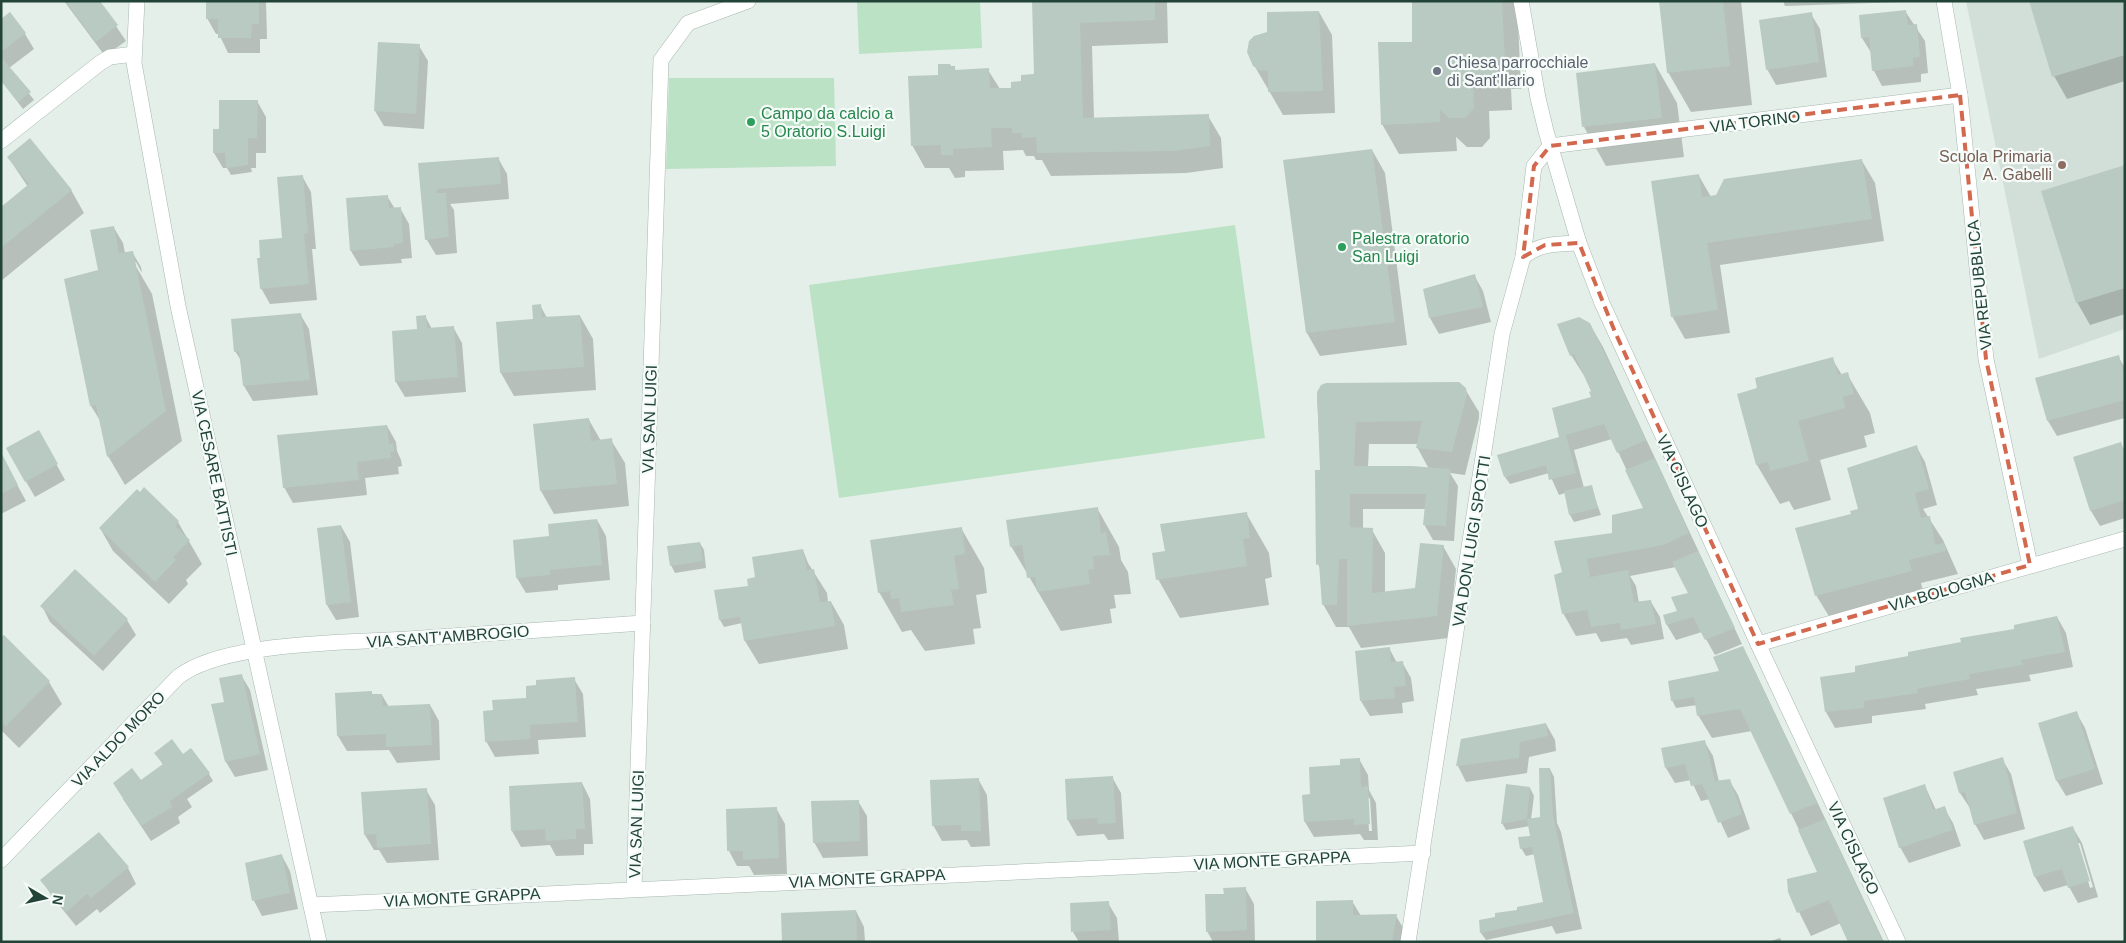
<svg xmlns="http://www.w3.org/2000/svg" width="2126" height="943" viewBox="0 0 2126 943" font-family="Arial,sans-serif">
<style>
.built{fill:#d2dfd8}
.green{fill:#bbe2c4}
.shadow{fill:#0003;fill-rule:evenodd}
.building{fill:#b9cac2}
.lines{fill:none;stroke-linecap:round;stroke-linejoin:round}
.minor-casing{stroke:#a6b8b0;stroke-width:16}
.minor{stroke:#fff;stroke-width:15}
.marked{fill:none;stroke:#d2694e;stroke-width:4;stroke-dasharray:10 6;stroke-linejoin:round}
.worship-dot{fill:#6b7280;stroke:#f5fbf8;stroke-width:2}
.leisure-dot{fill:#2e9e5b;stroke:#f5fbf8;stroke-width:2}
.education-dot{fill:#8d6e63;stroke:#f5fbf8;stroke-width:2}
.labels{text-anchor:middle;stroke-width:4.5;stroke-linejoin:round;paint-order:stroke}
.worship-label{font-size:16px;fill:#5b616d;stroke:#f5fbf8;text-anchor:start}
.leisure-label{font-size:16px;fill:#27864d;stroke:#f5fbf8;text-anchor:start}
.street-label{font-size:16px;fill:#214338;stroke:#f5fbf8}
.education-label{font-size:16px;fill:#785e54;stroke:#f5fbf8;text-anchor:end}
</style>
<rect width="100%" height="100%" fill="#e4efe9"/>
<path class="built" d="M1966,1H2125V329L2039,359Z"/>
<g class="green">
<path d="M857,1H980L982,48L859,54Z"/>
<path d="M669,78H834L836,166L666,169Z"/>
<path d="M1235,225L1265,438L839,498L809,285Z"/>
</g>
<g class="shadow">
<path d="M64,1H99L126,41L105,56Z"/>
<path d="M207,1H266L267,39H260V53H228L219,34H216L207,18Z"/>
<path d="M1033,1H1167L1168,43L1092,46L1094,119L1208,116L1221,138L1223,168L1186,173L1051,176L1042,160H1036L1034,156H1026L1023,150L1003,151L1004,170L965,171V177L955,178L949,168H925L912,145L939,76L951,68L954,67L956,71L988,70L1000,89H1013L1035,75Z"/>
<path d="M1413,1H1517L1521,89H1511L1512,110L1489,111L1490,138L1482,147H1467L1456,137L1457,151L1399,154L1382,124L1414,43Z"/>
<path d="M1660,1H1741L1752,105L1691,112L1668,72Z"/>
<path d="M1783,1H1902V2L1785,6Z"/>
<path d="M2125,1V81L2067,99L2054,76Z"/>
<path d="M1905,11L1925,41L1928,73L1921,74V82L1882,86L1874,71L1872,54L1862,38Z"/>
<path d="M1319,12L1332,35L1335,113L1283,115L1254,65Z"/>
<path d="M1811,14L1820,29L1827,77L1776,85L1767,69Z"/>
<path d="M1,21L25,34L34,49L9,68L34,100L23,109L1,80Z"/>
<path d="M419,46L428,61L424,129L384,126L375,111Z"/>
<path d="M1655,64L1677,103L1684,157L1606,166L1584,127Z"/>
<path d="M257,101L266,117V153H256V168H251L252,172L231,175L227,168H223L214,153L220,131Z"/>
<path d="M1372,150L1385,173L1407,345L1320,356L1307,333L1285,161Z"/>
<path d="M8,157L71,190L84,213L1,281V209L28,187Z"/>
<path d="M498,158L507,174L509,199L450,204L454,210L457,253L436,255L427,240L419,164Z"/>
<path d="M1862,161L1875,183L1884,241L1720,265L1730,333L1685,339L1672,316L1699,176L1711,197Z"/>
<path d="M2125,166V314L2090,325L2077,302Z"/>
<path d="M302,176L311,192L316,249H312L317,300L270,304L261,288V259L284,240Z"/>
<path d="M387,196L395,209L400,208L409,224L412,258L401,259L402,263L360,266L351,251L347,199Z"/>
<path d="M114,228L123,243L125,253L132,252L141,267L142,273L136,262L134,263L152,294L182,441L125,485L108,456L101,422L91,406L101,272Z"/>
<path d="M1474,275L1483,291L1491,322L1439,334L1430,318L1425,289Z"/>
<path d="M540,305L547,318L580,316L593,339L596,390L514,396L501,373L497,323L534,320Z"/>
<path d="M300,314L309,329L318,395L253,401L244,386L242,362L235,351Z"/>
<path d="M425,316L432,329L453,327L462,343L466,392L405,397L396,382Z"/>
<path d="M1589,323L1603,347L1742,644L1715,655L1702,632L1676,640L1667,625L1689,594L1676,567L1630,576L1636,586L1639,603L1651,602L1660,617L1664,639L1631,645L1627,638L1601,642L1596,633L1576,636L1563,613L1564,573L1645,509L1612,439L1574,450L1584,488L1591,487L1601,515L1574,522L1570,515L1565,493L1559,495L1549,473L1510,484L1505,477L1600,411L1585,377L1571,355Z"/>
<path d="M2118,356L2125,368V418L2057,436L2048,421L2036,378Z"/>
<path d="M1832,359L1842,375L1847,374L1870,413L1875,433L1864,436L1867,447L1820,460L1831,500L1794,510L1789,501L1780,504L1757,465L1739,395L1759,389Z"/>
<path d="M1465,389L1479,412V418L1465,475L1450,473L1458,486L1454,541L1433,540L1424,524L1426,509H1363V529L1372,530L1385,553V593L1416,589L1443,546L1456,569L1449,638L1361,648L1349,627H1336L1323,604L1321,570L1318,564L1321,471L1317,396ZM1369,444H1418L1417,447L1429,469L1368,467Z"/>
<path d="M589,420L601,441L611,440L625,463L629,506L554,514L541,491L535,425Z"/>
<path d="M387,426L396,442L397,451L401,460L402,466L398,467L399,474L365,478L367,495L293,503L284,487Z"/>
<path d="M38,431L65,480L35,497L7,449Z"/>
<path d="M2120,443L2125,451V518L2100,526L2091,511L2074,458Z"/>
<path d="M1916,446L1925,462L1937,505L1923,509L1943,540L1958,574L1921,583L1924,594L1830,618L1816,595L1850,515L1859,510Z"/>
<path d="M1,455L26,501L1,514Z"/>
<path d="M1097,508L1119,547L1121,560L1128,572L1131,594L1114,595L1116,608L1110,609L1112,623L1061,631L1011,546Z"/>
<path d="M1246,513L1269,553L1272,577L1265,579L1269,605L1180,618L1158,579Z"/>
<path d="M597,520L606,536L610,580L558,585V590L526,593L517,578L550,537Z"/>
<path d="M178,522L202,564L186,580L188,584L169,604L113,551L100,528Z"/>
<path d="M341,526L350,542L359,617L336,620L327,605Z"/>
<path d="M961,528L984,568L987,593L976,595L981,628L973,629L975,644L925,651L911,630L902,632L879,592Z"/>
<path d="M700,543L704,550L706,568L675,573L671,565Z"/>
<path d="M803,550L808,563L827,593L828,602H831L844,625L848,649L759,664L745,641L742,623L724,627L720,620L716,591L747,587L757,578Z"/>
<path d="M42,606L127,620L136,635L103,671L50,622Z"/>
<path d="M2057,617L2066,633L2073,667L2029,675L2031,681L1976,689L1978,695L1925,704L1926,709L1872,716V723L1835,728L1826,712L1821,678L1857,673L2016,630Z"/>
<path d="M1,639L49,682L62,704L19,748L1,730Z"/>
<path d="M1742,647L1751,663L1884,942H1850L1841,923L1811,936L1789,892L1819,872L1752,731L1712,738L1698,715L1697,705L1676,708L1672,700L1721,672Z"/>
<path d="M1389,648L1397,663L1402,662L1411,678L1414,701L1402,703L1403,713L1370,716L1361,701Z"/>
<path d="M241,675L250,690L268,770L235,777L226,762L213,705L226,702Z"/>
<path d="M574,679L583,694L586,737L538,740L539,754L495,757L486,741L494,712Z"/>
<path d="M371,692L373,696L382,695L389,707L430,705L439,721L440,760L397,763L389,750L347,751L338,736Z"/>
<path d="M2076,712L2085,728L2103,784L2066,796L2057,781L2039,724Z"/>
<path d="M1546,724L1555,740L1556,751L1529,757L1527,773L1466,782L1458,766L1461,740Z"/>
<path d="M1704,741L1713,756L1719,782L1729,780L1738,795L1750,829L1728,838L1710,799L1701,801L1691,780L1675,783L1666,768Z"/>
<path d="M156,753L183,755L209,774L213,781L187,799L192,807L178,817L180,823L151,841L123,799L140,781L163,765Z"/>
<path d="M1359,759L1368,775L1369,790L1376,803L1378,840H1364L1360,834L1314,837L1305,822L1311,795L1341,766ZM1367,796L1370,799L1372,831H1369Z"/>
<path d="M2002,759L2011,774L2025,829L1984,840L1975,824L1970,808L1960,793L1954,773Z"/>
<path d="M1550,769L1554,777L1557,823L1561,832L1582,929L1556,934L1552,926L1486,940L1481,933V921L1545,909L1535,854L1526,856L1521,848L1532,837L1530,826L1506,830L1502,823L1530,788L1534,796L1531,819L1541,818Z"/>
<path d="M1112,777L1121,793L1124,839L1108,840L1104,834L1077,836L1068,820L1066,780Z"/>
<path d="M978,779L987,795L990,846L971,847L967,840L942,841L933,825Z"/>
<path d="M582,783L590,799L593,844H584V855L556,856L550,845L521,847L512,831L510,787Z"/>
<path d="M1925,786L1936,810L1944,808L1953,823L1961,846L1909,863L1900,847Z"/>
<path d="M426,790L435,805L439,860L387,863L379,850H374L365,835Z"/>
<path d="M858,801L867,816L868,856L823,858L814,842Z"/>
<path d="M776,808L785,824L787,874L754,875L749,866H737L729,851Z"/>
<path d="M2073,828L2082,843L2098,897L2078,903L2068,885L2044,892L2035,877ZM2077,843H2080L2093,887L2090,888Z"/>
<path d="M282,856L290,871L298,909L262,916L254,901Z"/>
<path d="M128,868L136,884L100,913L97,909L76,926L51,895L42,880Z"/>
<path d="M1245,888L1254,904L1255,942H1213L1207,931L1225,895Z"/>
<path d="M1352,901L1361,916H1396L1405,931L1403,942H1317Z"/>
<path d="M1108,903L1117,918L1119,942H1079L1073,932Z"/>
<path d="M856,911L864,927L865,942H783Z"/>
<path d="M1780,938L1782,942H1768Z"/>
</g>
<g class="building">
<path d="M65,1H100L118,25L96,42Z"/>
<path d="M206,1H259V24H252L251,38H218V19H206Z"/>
<path d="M1032,1H1155V20L1080,23L1083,118L1209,114L1210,146L1173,151L1037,153L1036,137L1022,138V133H1012V128H991L992,147L953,149V155H941V145L911,146L908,76L938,75V64H950L951,66H955V70L989,68L990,88H1011V82L1021,81V75L1034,74Z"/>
<path d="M1412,1H1502L1505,60H1495L1496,81L1473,82L1474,108L1465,118H1449L1440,110V122L1381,125L1378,42H1412Z"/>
<path d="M1659,1H1723L1730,66L1667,73Z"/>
<path d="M2029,1H2125V55L2052,77Z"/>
<path d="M1906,10L1908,25L1917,24L1920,57L1913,58V66L1872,71L1869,37L1861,38L1859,15Z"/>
<path d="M1319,11L1323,91L1268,92V71L1259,70L1253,66L1247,52L1249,41L1254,36L1267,32V12Z"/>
<path d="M10,12L26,33L1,52V19Z"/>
<path d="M1812,12L1819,62L1766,70L1759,20Z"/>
<path d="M378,42L420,44L416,114L374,111Z"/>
<path d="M1,57L31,92L18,102L1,81Z"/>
<path d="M1655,63L1662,118L1582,127L1576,73Z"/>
<path d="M219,100H258L257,138H248V165L226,168L225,153H213V129H219Z"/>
<path d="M30,138L72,190L1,248V207L29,184L7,157Z"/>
<path d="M1372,149L1395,322L1306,333L1283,160Z"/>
<path d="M499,157L501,184L437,189V193H446L449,237L425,240L418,163Z"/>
<path d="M1862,159L1872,219L1707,243L1718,310L1671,317L1651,181L1699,174L1702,197L1716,195L1724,179Z"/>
<path d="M2125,165V288L2076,303L2041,191Z"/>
<path d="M303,175L308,233L304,234L309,284L260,289L257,258H260L259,240L282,238L277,177Z"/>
<path d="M388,195L389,208L401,207L403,243L393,244L394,247L350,251L346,198Z"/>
<path d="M114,226L119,253L133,251L166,411L107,457L96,405L90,406L64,279L98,270L90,230Z"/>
<path d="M1475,274L1483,307L1429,318L1423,289Z"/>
<path d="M541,304L542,317L580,315L584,367L500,373L496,322L533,319L532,305Z"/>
<path d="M301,313L310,380L243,386L239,351L234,352L231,319Z"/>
<path d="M426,315L427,328L454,326L458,377L395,382L392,331L417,329L416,316Z"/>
<path d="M1579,317L1590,323L1646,440L1617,453L1604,424L1566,435L1576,473L1549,480L1546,465L1504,477L1497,455L1559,437L1552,408L1591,397L1589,392L1591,391L1574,354L1570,356L1557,324Z"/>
<path d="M2119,355L2125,379V400L2047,421L2035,378Z"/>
<path d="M1833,357L1838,375L1848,372L1854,394L1843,397L1845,408L1798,421L1809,461L1770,471L1768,462L1756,465L1737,394L1757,388L1755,378Z"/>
<path d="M1459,382L1466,388L1467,394L1452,452L1416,448L1422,421L1356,422L1354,466H1412L1450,469L1446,526L1423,525L1426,494H1350V527L1373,528L1372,593L1415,588L1420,543L1444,545L1437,616L1347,626V559H1339L1337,605H1322L1319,564L1316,565L1315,470H1320L1317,392L1321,385L1326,383Z"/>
<path d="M589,418L591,441L612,438L617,484L540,491L533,424Z"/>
<path d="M387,425L389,444L393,443L394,451L390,452L391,458L357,462L359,480L283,488L277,435Z"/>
<path d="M39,430L58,464L25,482L6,448Z"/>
<path d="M2121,442L2125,454V500L2090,511L2073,457Z"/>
<path d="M1917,445L1929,489L1915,493L1921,518L1930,516L1935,545L1944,543L1946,551L1909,560L1912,571L1815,596L1795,528L1851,514L1850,511L1858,509L1847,468Z"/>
<path d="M1,452L18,485L1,494Z"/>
<path d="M1655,458L1689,533L1663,545L1587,559L1590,577L1628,570L1634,602L1651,600L1656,624L1621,630L1620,623L1591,627L1587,610L1562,614L1554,575L1562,572L1554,541L1612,533V515L1643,508L1625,470Z"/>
<path d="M1592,485L1598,508L1569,515L1564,491Z"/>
<path d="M144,487L179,521L175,526L190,540L173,557L176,560L155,582L99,528L137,489L140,492Z"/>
<path d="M1098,507L1101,533L1106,532L1110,555L1093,556L1094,569L1088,570L1090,584L1037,592L1035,577L1027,578L1022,545L1010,547L1006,520Z"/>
<path d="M1247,512L1250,538L1243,539L1247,566L1156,580L1152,553L1165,551L1160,524Z"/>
<path d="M597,519L602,565L550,570V575L516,578L513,540L549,536L548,524Z"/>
<path d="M341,525L351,602L326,605L317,528Z"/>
<path d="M962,527L965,554L954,556L959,589L951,590L954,605L901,612L899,598L891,599L890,591L878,593L870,540Z"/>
<path d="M700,542L703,561L670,566L667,546Z"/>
<path d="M803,549L807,570L814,569L820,602L831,601L835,626L744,641L740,617L719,620L714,590L748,586L747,579L755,577L752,557Z"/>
<path d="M1698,551L1735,628L1705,640L1693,617L1666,625L1663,615L1677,611L1671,597L1688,593L1672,562Z"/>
<path d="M75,569L128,619L94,656L40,606Z"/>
<path d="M2057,616L2065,652L2021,660L2023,665L1969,674L1970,679L1917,689L1918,693L1864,701V708L1825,712L1820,677L1855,672V666L1908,656V652L1961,642L1960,638L2014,629V625Z"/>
<path d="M4,635L50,681L6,726L1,721V637Z"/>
<path d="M1743,646L1817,803L1790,814L1740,709L1697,716L1694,697L1671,701L1668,681L1719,671L1713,657Z"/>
<path d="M1390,647L1391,662L1403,661L1406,686L1394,687L1395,698L1360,701L1355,651Z"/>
<path d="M242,674L260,754L225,762L211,704L224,702L219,678Z"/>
<path d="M575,677L578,722L530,725V739L485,742L483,711L493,710L492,700L526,698V686L536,685V680Z"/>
<path d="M372,691V694H382L383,706L430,704L432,745L386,747V734L337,736L335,693Z"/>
<path d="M2077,711L2095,769L2056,781L2038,723Z"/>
<path d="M1546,723L1548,736L1520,742L1519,758L1456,766L1461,739Z"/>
<path d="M172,739L183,754L191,748L210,773L170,801L172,807L141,826L113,783L132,768L141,780L163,764L154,753Z"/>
<path d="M1705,740L1715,781L1730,779L1742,814L1718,823L1702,784L1691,786L1685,764L1665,768L1661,748Z"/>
<path d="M2003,757L2017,813L1974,825L1965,792L1959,793L1953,772Z"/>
<path d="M1360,758L1361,787L1368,786L1370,824L1354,825V819L1304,822L1302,795L1310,794L1309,767L1340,765V759Z"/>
<path d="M1539,768H1550L1553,815L1574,913L1480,933L1479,920L1495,917V913L1517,910V907L1543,902L1532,847L1520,849L1518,837L1530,836L1527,819L1540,817Z"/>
<path d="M1113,776L1116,823L1098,824L1097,818L1067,820L1065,779Z"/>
<path d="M979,778L981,831H961V825L932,826L930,780Z"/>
<path d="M582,782L585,829H576V839L546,841L545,829L511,831L509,786Z"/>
<path d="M1506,784L1530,787L1527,819L1501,824Z"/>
<path d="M1925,784L1933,810L1945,806L1953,830L1899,848L1883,798Z"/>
<path d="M427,788L431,844L377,848L376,834L364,835L361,792Z"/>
<path d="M859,800L860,841L813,843L811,801Z"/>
<path d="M777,807L779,858L743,860V851H727L726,809Z"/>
<path d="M1825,819L1883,942H1848L1829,900L1797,913L1788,892L1787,879L1817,872L1798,830Z"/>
<path d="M2073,826L2090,881L2068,888L2062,869L2034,877L2023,841Z"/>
<path d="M99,832L129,867L91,898L87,894L66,912L40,880Z"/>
<path d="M282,854L290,893L252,901L245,863Z"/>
<path d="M1246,887L1247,930L1206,932L1205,894H1224L1223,888Z"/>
<path d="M1353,900V915L1397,914L1392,942H1316V901Z"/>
<path d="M1109,901L1111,930L1071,932L1070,903Z"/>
<path d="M856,910L857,942H782L781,913Z"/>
</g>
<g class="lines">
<defs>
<g id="minor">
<path d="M137,1L134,63L178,306L319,942"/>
<path d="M1521,1L1538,98L1546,131L1579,243L1602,303L1758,644L1898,942"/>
<path d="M1944,1L1960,95L1986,359L2030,565"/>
<path d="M1,141L100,63L110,57L134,54"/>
<path d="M1550,146L1960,95"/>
<path d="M1523,257C1540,243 1558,244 1579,243"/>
<path d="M1758,644L2125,539"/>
<path d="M1,860L178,677C224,641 349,643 408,639C486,634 565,628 643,623"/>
<path d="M634,889L661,60L688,23L748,1"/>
<path d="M311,905L1423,853"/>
<path d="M1408,942L1502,334L1523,257L1534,166L1550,146"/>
</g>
</defs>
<use href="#minor" class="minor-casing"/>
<use href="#minor" class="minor"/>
</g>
<path class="marked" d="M1960,95L1986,359L2030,565L1758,644L1615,332L1579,243L1545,245L1523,257L1534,166L1550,146Z"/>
<circle class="worship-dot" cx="1437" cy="71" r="5"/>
<g class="leisure-dot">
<circle cx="751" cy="122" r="5"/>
<circle cx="1342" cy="247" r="5"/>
</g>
<circle class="education-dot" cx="2062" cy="165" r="5"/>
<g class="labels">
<g class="worship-label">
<text x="1447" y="68">Chiesa parrocchiale<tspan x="1447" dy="18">di Sant'Ilario</tspan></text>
</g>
<g class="leisure-label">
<text x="761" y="119">Campo da calcio a<tspan x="761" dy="18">5 Oratorio S.Luigi</tspan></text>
<text x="1352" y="244">Palestra oratorio<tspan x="1352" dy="18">San Luigi</tspan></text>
</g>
<g class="street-label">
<text transform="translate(1755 121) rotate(-7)" y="6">VIA TORINO</text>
<text transform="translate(1979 285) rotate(-96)" y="6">VIA REPUBBLICA</text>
<text transform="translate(649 419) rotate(-88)" y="6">VIA SAN LUIGI</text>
<text transform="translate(215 473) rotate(78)" y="6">VIA CESARE BATTISTI</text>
<text transform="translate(1683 481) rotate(65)" y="6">VIA CISLAGO</text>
<text transform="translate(1471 541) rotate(-81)" y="6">VIA DON LUIGI SPOTTI</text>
<text transform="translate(1941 591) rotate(-16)" y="6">VIA BOLOGNA</text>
<text transform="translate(448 636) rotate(-4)" y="6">VIA SANT'AMBROGIO</text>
<text transform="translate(118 739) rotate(-46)" y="6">VIA ALDO MORO</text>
<text transform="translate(636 824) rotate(-88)" y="6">VIA SAN LUIGI</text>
<text transform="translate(1854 848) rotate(65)" y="6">VIA CISLAGO</text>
<text transform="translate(1272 860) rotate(-3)" y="6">VIA MONTE GRAPPA</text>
<text transform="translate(867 878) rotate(-3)" y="6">VIA MONTE GRAPPA</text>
<text transform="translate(462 897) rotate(-3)" y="6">VIA MONTE GRAPPA</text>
</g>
<g class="education-label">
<text x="2052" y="162">Scuola Primaria<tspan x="2052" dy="18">A. Gabelli</tspan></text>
</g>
</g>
<rect width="2126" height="943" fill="none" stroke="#214338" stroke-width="5"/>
<g transform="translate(45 898) rotate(99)" stroke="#f5fbf8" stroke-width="4" paint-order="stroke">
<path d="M0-4L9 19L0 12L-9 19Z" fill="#214338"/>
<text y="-8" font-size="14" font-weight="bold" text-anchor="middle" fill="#214338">N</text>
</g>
</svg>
